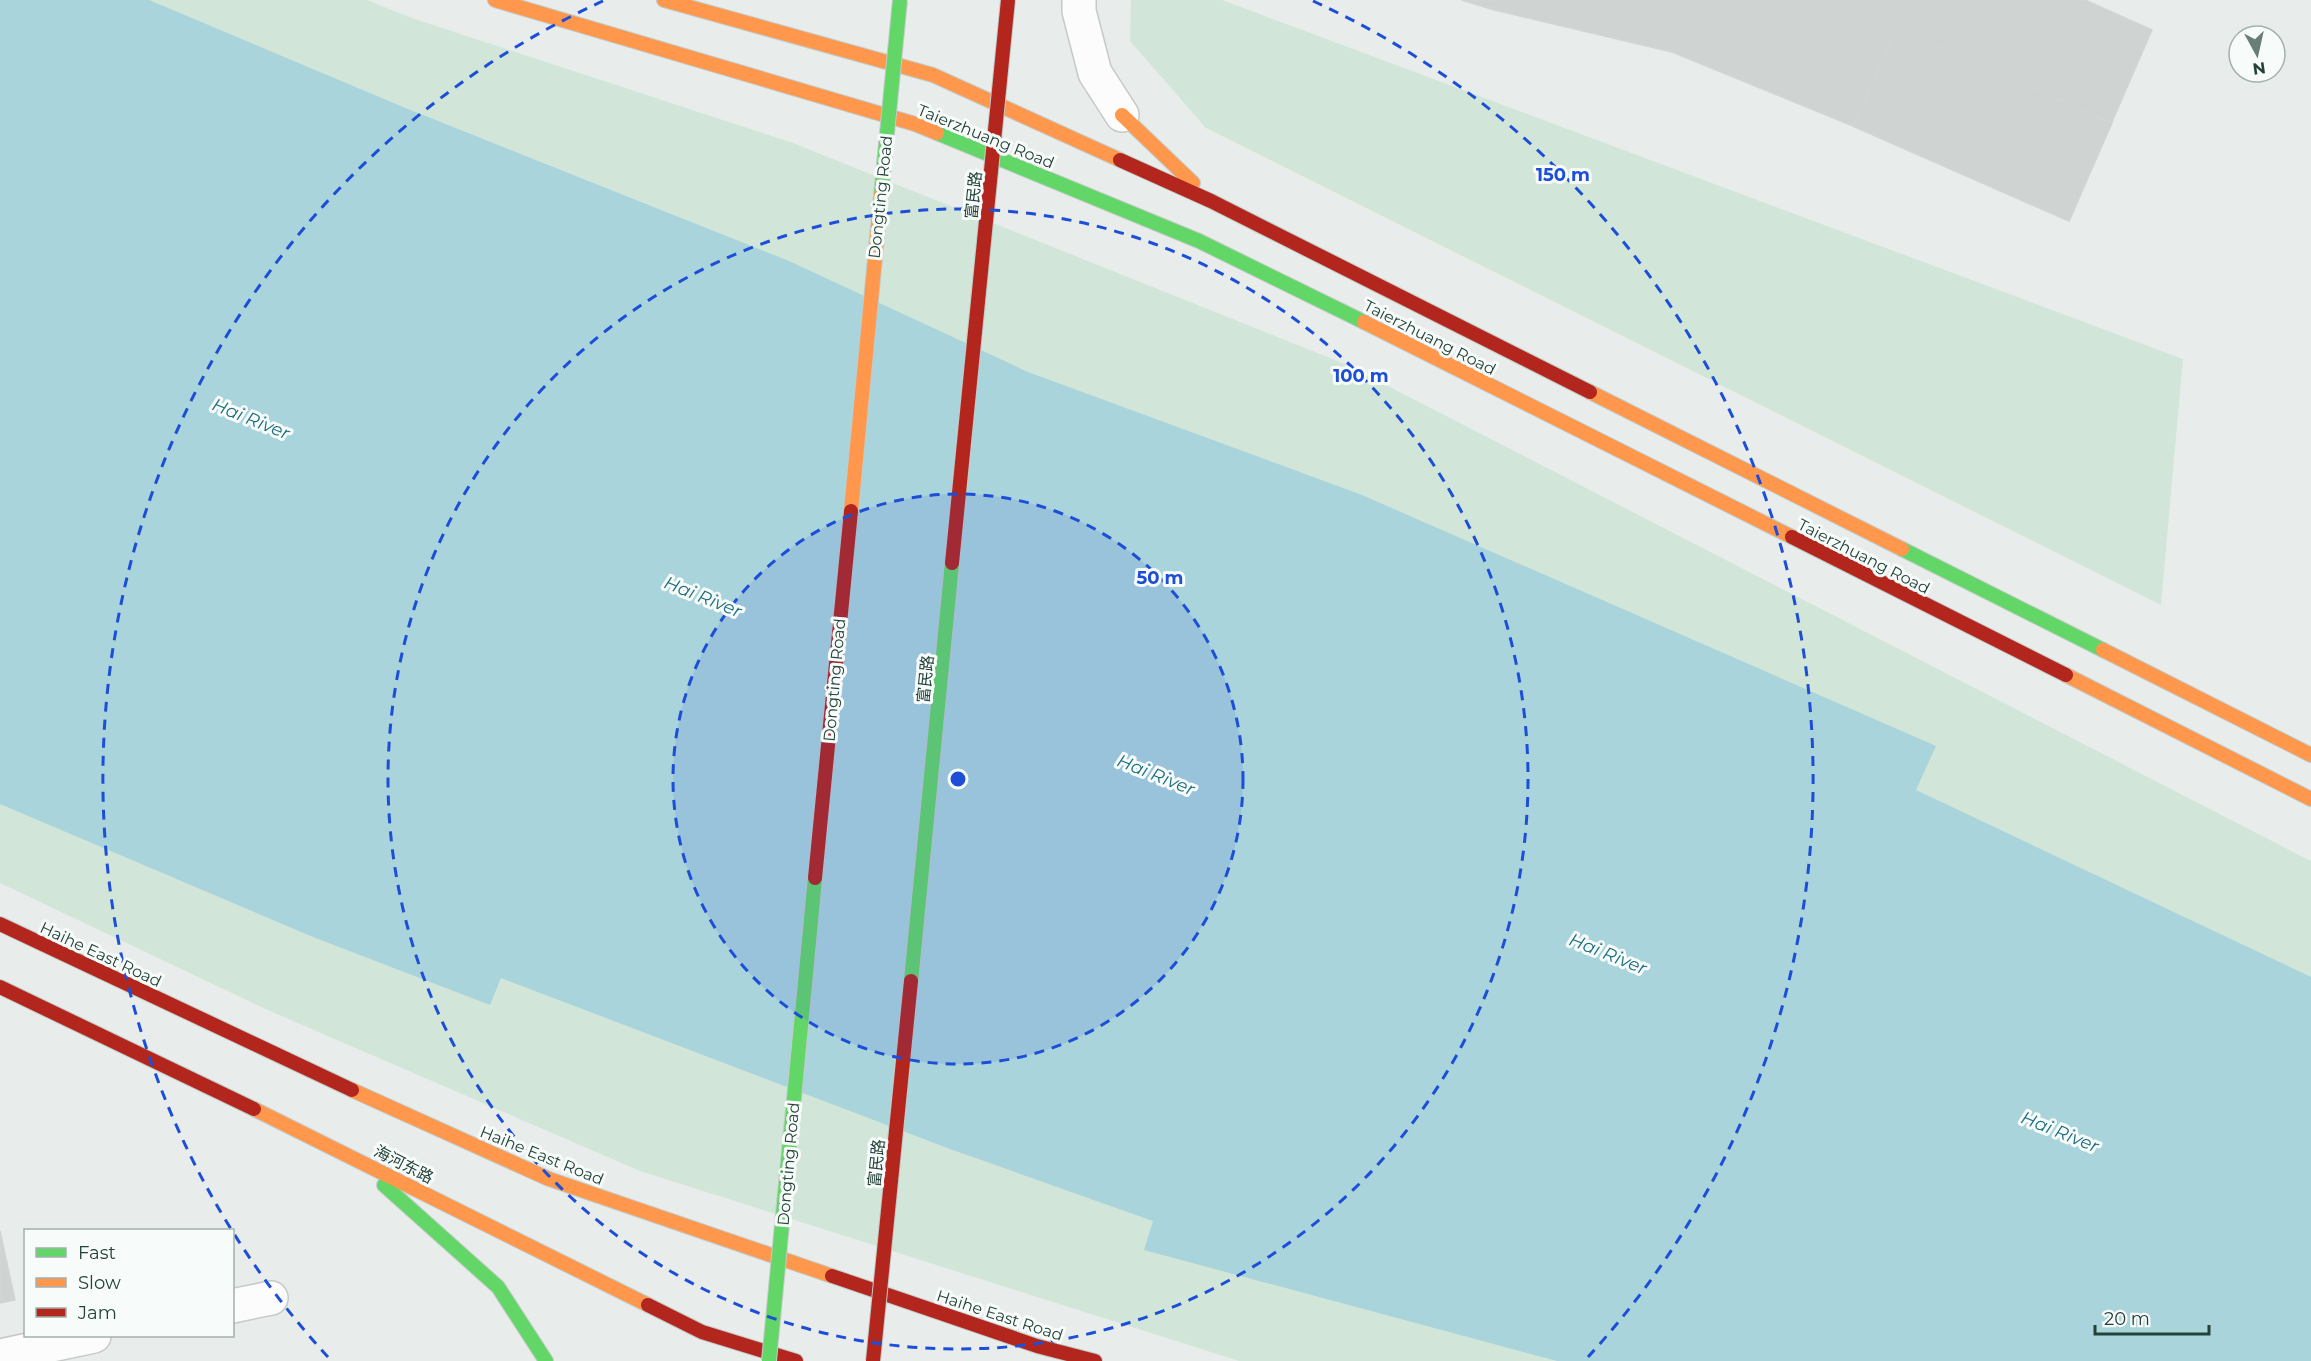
<svg xmlns="http://www.w3.org/2000/svg" width="2311" height="1361" viewBox="0 0 2311 1361" font-family="Montserrat,'Noto Sans SC',sans-serif">
<style>
.green{fill:#d1e6d8}
.water{fill:#a9d4db}
.building{fill:#cfd4d2;stroke:#d1d6d4;stroke-width:1.5}
.lines{fill:none;stroke-linecap:round;stroke-linejoin:round}
.street-casing{stroke:#c5cac8;stroke-width:36}
.fast-casing{stroke:#c3cbc8;stroke-width:16}
.slow-casing{stroke:#c3cbc8;stroke-width:16}
.jam-casing{stroke:#c3cbc8;stroke-width:16}
.street{stroke:#fcfcfc;stroke-width:33}
.fast{stroke:#63d668;stroke-width:14}
.slow{stroke:#ff974d;stroke-width:14}
.jam{stroke:#b3261e;stroke-width:14}
.fast-bridge-casing{stroke:#c3cbc8;stroke-width:16;stroke-linecap:butt}
.slow-bridge-casing{stroke:#c3cbc8;stroke-width:16;stroke-linecap:butt}
.jam-bridge-casing{stroke:#c3cbc8;stroke-width:16;stroke-linecap:butt}
.fast-bridge{stroke:#63d668;stroke-width:14}
.slow-bridge{stroke:#ff974d;stroke-width:14}
.jam-bridge{stroke:#b3261e;stroke-width:14}
.ring{fill:none;stroke:#1d4ed8;stroke-width:3;stroke-dasharray:10 8}
.labels{text-anchor:middle;stroke-width:6;stroke-linejoin:round;paint-order:stroke}
.street-label{font-size:16px;fill:#24423a;stroke:#f7fbf9}
.water-label{font-size:18px;font-style:italic;fill:#1c6f80;stroke:#f7fbf9}
.centre{fill:#1d4ed8;stroke:#f7fbf9;stroke-width:3}
.ring-label{font-size:18px;text-anchor:middle;font-weight:bold;fill:#1d4ed8;stroke:#f7fbf9;stroke-width:6;stroke-linejoin:round;paint-order:stroke}
</style>
<rect width="100%" height="100%" fill="#e8edeb"/>
<g class="green">
<path d="M0,0H367L409,17L793,143L1345,364L2311,861V1361H1239L640,1171L272,1012L0,883Z"/>
<path d="M1131,0H1222L2183,359L2161,605L1206,128L1130,41Z"/>
</g>
<path class="water" d="M0,0H149L403,107L789,261L1028,372L1362,495L1936,746L1916,790L2311,977V1361H1557L1144,1250L1153,1221L950,1149L501,978L490,1005L313,937L0,804Z"/>
<g class="building">
<path d="M1462,0H2085L2152,30L2069,221L1853,126L1672,52L1495,10Z"/>
<path d="M1462,0H1498L1495,10Z"/>
<path d="M1897,28L2112,123L2069,221L1853,126Z"/>
<path d="M0,1231L15,1300L0,1303Z"/>
</g>
<g class="lines">
<defs>
<g id="street">
<path d="M1079,0V11L1095,73L1122,115"/>
<path d="M232,1306L271,1298"/>
<path d="M0,1356L94,1336"/>
</g>
<g id="fast">
<path d="M937,133L1199,241L1364,322"/>
<path d="M1902,549L2103,650"/>
<path d="M384,1185L498,1287L546,1361"/>
</g>
<g id="slow">
<path d="M495,0L915,124L937,133"/>
<path d="M664,0L933,75L1120,160"/>
<path d="M1122,115L1193,183"/>
<path d="M1364,322L1792,537"/>
<path d="M1590,392L1902,549"/>
<path d="M2103,650L2311,755"/>
<path d="M2066,675L2311,799"/>
<path d="M352,1090L549,1179L832,1276"/>
<path d="M254,1109L648,1305"/>
</g>
<g id="jam">
<path d="M1120,160L1211,201L1590,392"/>
<path d="M1792,537L2066,675"/>
<path d="M0,924L352,1090"/>
<path d="M0,987L254,1109"/>
<path d="M832,1276L1037,1346L1095,1361"/>
<path d="M648,1305L702,1332L796,1361"/>
</g>
</defs>
<use href="#street" class="street-casing"/>
<use href="#fast" class="fast-casing"/>
<use href="#slow" class="slow-casing"/>
<use href="#jam" class="jam-casing"/>
<use href="#street" class="street"/>
<use href="#fast" class="fast"/>
<use href="#slow" class="slow"/>
<use href="#jam" class="jam"/>
<defs>
<g id="fast-bridge">
<path d="M881,195L900,0"/>
<path d="M911,981L952,563"/>
<path d="M769,1361L815,878"/>
</g>
<path id="slow-bridge" d="M851,511L881,195"/>
<g id="jam-bridge">
<path d="M952,563L1008,0"/>
<path d="M815,878L851,511"/>
<path d="M873,1361L911,981"/>
</g>
</defs>
<use href="#fast-bridge" class="fast-bridge-casing"/>
<use href="#slow-bridge" class="slow-bridge-casing"/>
<use href="#jam-bridge" class="jam-bridge-casing"/>
<use href="#fast-bridge" class="fast-bridge"/>
<use href="#slow-bridge" class="slow-bridge"/>
<use href="#jam-bridge" class="jam-bridge"/>
</g>
<circle cx="958" cy="779" r="285" fill="#1d4ed8" fill-opacity=".12"/>
<g class="ring">
<circle cx="958" cy="779" r="285"/>
<circle cx="958" cy="779" r="570"/>
<path d="M328 1357A855 855 0 0 1 603 1M1313 1A855 855 0 0 1 1588 1357"/>
</g>
<g class="labels">
<g class="street-label">
<text transform="translate(986 136) rotate(22)" y="6">Taierzhuang Road</text>
<text transform="translate(973 195) rotate(-84)" y="6">富民路</text>
<text transform="translate(880 197) rotate(-84)" y="6">Dongting Road</text>
<text transform="translate(1430 337) rotate(27)" y="6">Taierzhuang Road</text>
<text transform="translate(1864 556) rotate(27)" y="6">Taierzhuang Road</text>
<text transform="translate(925 679) rotate(-84)" y="6">富民路</text>
<text transform="translate(834 680) rotate(-85)" y="6">Dongting Road</text>
<text transform="translate(101 954) rotate(25)" y="6">Haihe East Road</text>
<text transform="translate(542 1155) rotate(22)" y="6">Haihe East Road</text>
<text transform="translate(876 1163) rotate(-84)" y="6">富民路</text>
<text transform="translate(404 1164) rotate(27)" y="6">海河东路</text>
<text transform="translate(788 1164) rotate(-85)" y="6">Dongting Road</text>
<text transform="translate(1000 1315) rotate(18)" y="6">Haihe East Road</text>
</g>
<g class="water-label">
<text transform="translate(251 419) rotate(22)" y="6">Hai River</text>
<text transform="translate(703 597) rotate(22)" y="6">Hai River</text>
<text transform="translate(1156 775) rotate(22)" y="6">Hai River</text>
<text transform="translate(1608 954) rotate(22)" y="6">Hai River</text>
<text transform="translate(2060 1132) rotate(22)" y="6">Hai River</text>
</g>
</g>
<circle cx="958" cy="779" r="9" class="centre"/>
<g class="ring-label">
<text x="1563" y="181">150 m</text>
<text x="1361" y="382">100 m</text>
<text x="1160" y="584">50 m</text>
</g>
<rect x="24" y="1229" width="210" height="108" fill="#f7fbf9" stroke="#a3b1ad" stroke-width="1.5"/>
<rect x="36" y="1248" width="30" height="9" fill="#63d668" stroke="#a3b1ad" stroke-width="1.5"/>
<text x="78" y="1259" font-size="18" fill="#24423a">Fast</text>
<rect x="36" y="1278" width="30" height="9" fill="#ff974d" stroke="#a3b1ad" stroke-width="1.5"/>
<text x="78" y="1289" font-size="18" fill="#24423a">Slow</text>
<rect x="36" y="1308" width="30" height="9" fill="#b3261e" stroke="#a3b1ad" stroke-width="1.5"/>
<text x="78" y="1319" font-size="18" fill="#24423a">Jam</text>
<g transform="translate(2257 54) rotate(172)"><circle r="28" fill="#f7fbf9" stroke="#a3b1ad" stroke-width="1.5"/>
<path d="M0-4.5L10 22L0 15L-10 22Z" fill="#697e78"/>
<text y="-9" font-size="16" font-weight="bold" text-anchor="middle" fill="#24423a">N</text>
</g>
<path d="M2095 1325v9h114v-9" fill="none" stroke="#24423a" stroke-width="3"/>
<text x="2104" y="1325" font-size="18" fill="#24423a" stroke="#f7fbf9" stroke-width="4.5" paint-order="stroke">20 m</text>
</svg>
